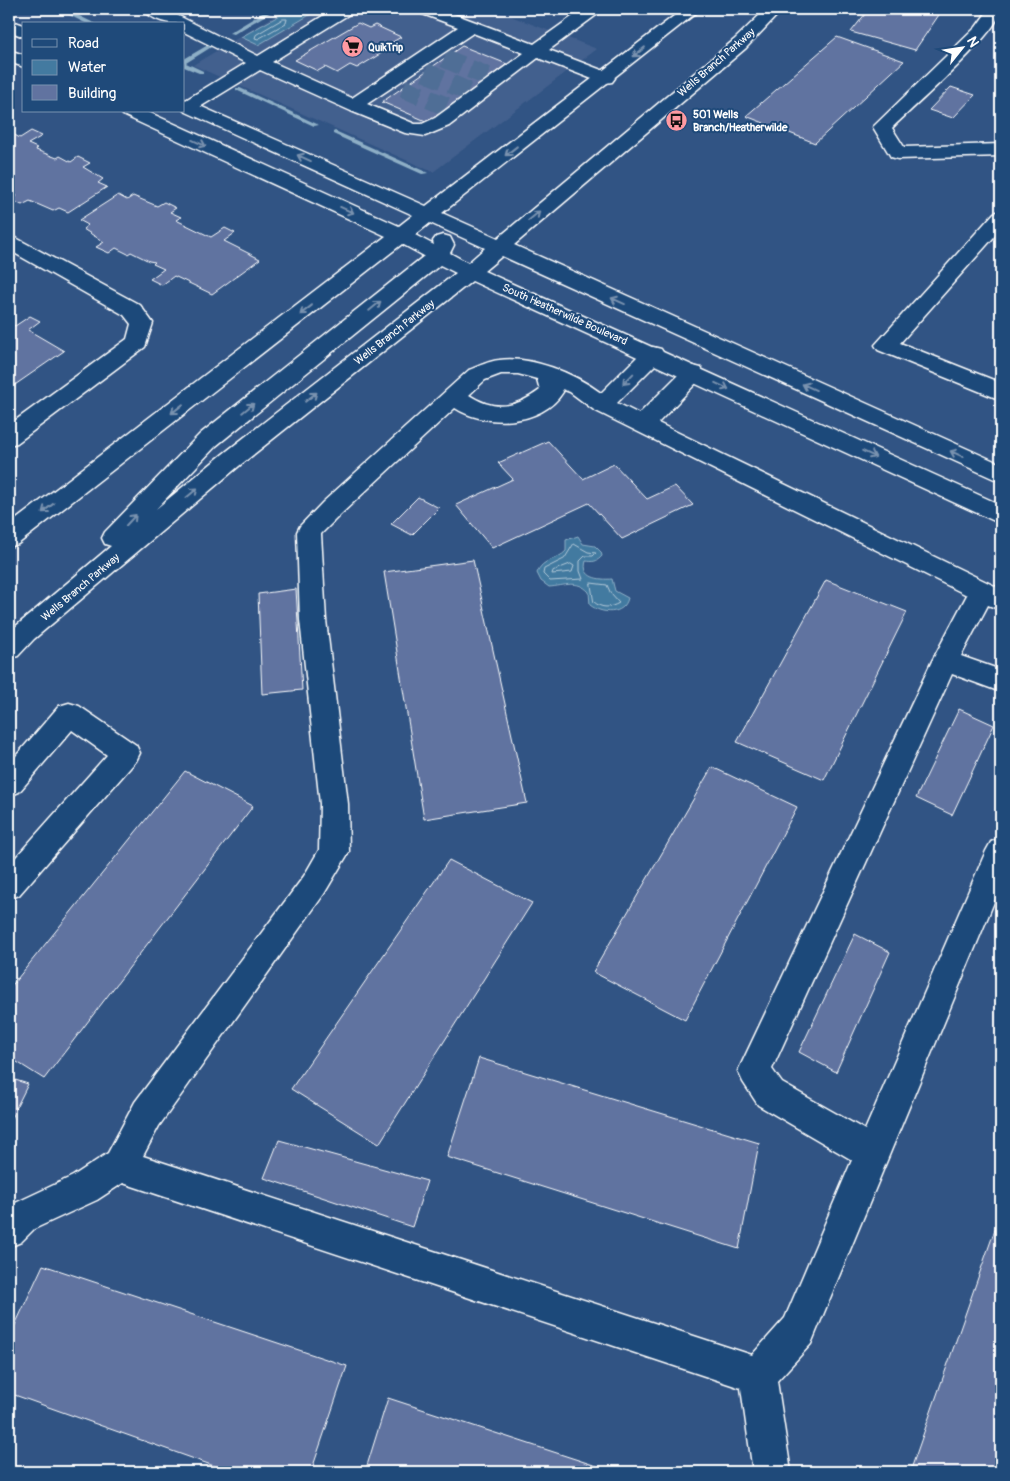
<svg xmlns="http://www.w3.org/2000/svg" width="1010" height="1481" viewBox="0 0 1010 1481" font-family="Pangolin,sans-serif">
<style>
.built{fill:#43608e}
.water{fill:#437aa0;stroke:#8eafc6}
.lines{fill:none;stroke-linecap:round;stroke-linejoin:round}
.shore{stroke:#b4cad9;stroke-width:1}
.stream{fill:#8eafc6;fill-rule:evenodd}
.building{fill:#6173a0;stroke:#fff}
.minor-tunnel{stroke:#506e96;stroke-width:19;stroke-dasharray:19 9;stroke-linecap:butt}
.minor-casing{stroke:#fff;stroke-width:3}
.major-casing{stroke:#fff;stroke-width:3}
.minor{fill:#1f4a7a;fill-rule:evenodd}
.major{fill:#1f4a7a;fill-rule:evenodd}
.oneway{stroke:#7992af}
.labels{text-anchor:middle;stroke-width:4;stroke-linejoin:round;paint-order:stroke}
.far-poi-label{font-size:11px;font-weight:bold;fill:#fff;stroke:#1f4a7a;text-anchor:start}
.far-street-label{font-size:11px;fill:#fff;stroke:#1f4a7a}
</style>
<rect width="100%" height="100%" fill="#315484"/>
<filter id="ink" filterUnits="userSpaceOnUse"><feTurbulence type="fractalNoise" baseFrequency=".02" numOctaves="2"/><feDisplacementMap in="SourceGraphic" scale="10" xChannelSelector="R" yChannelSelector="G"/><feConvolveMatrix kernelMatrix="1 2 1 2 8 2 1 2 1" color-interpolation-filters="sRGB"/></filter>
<g filter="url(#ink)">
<path class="built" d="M286,9H492L597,49L433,172L193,65Z"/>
<g class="water">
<path d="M291,9H320L258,45L241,37Z"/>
<path d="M578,536L583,544L595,546L601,552L602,556C597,562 593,562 586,561C581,578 599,580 612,579L615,591L628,598C624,616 601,614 590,605L589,592C577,579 565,586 549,587L541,581L537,573C542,558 557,561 566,551V540Z"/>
</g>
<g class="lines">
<g class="shore">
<path d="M283,19H287L286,23L258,39L255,38L256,35Z"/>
<path d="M574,544L588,552L596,553L593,556H585L580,561V571L583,579L550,581L543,574L544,569L564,559Z"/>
<path d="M571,564L574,566L572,572L552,574L553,571Z"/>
<path d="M591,583L607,585L611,594L619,603C610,608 602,609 594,602Z"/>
</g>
<g class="stream">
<path d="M57,9H65L96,24H87Z"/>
<path d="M269,9H276L234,34L229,33Z"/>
<path d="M208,45L213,46L186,63L203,71V73H199L184,67V59Z"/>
<path d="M236,88H240L319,125L314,126L236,90Z"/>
<path d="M335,131L426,172L428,173L422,174L333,134V132Z"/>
</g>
</g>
<g class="building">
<path d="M869,9H943L915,50L851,32Z"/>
<path d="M358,23L369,28L375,25L401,37L386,46L390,48L357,68L350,65L337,73L325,67L318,71L295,60Z"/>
<path d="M837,37L904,61L815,143L746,116Z"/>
<path d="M462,46L507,64L428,122L382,102Z"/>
<path d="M951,87L975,95L953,118L929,110Z"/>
<path d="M31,131L42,136L28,144L37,148L36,150L57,158L60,156L71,162L78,157L90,163L83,167L103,179L98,183L107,187L68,212L59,208L53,211L30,201L22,205L11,200L17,196L9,191L11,188L9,186V132L20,138Z"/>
<path d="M118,195L127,200L133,196L157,206L164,202L176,208L170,212L181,217L176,220L211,237L225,228L235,233L224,241L260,259L212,294L174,276L162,285L150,279L164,269L153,264L155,262L149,261L131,252L128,254L116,248L109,253L96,247L104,242L83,229L88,225L79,220Z"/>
<path d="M30,316L40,321L28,330L64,351L9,389V323L15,326Z"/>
<path d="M548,441L583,479L614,464L647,499L675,486L693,505L622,539L589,503L492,548L456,505L513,479L498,463Z"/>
<path d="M418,497L439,508L412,535L391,524Z"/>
<path d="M473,560L527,803L424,819L384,572Z"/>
<path d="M826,580L907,612L824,780L737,742Z"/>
<path d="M296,589L302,690L262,694L258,594Z"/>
<path d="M959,709L994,725L952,815L916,798Z"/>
<path d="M712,767L797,807L685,1020L593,972Z"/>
<path d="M185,771L253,806L44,1079L9,1057V989Z"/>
<path d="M449,860L532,903L379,1144L291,1089Z"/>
<path d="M855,934L890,952L836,1072L799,1052Z"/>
<path d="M479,1058L759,1143L739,1249L447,1157Z"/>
<path d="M9,1078L28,1084L9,1122Z"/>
<path d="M279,1140L427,1181L412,1227L264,1178Z"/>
<path d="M1001,1212V1472H910Z"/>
<path d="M43,1265L347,1366L311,1472H231L9,1393V1338Z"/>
<path d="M388,1398L615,1472H365Z"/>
</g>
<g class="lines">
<g class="minor-tunnel">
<path d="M444,58L489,77"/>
<path d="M425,72L469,92"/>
<path d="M403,88L448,107"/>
</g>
<defs>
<g id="minor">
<path d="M144,9H165L258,56L334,9H353L351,13L272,62L352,98L458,27L420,13L418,9H441L534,44L583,9H601L599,13L549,50L612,74L615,78L612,82L606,83L600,82L538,58L449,126L425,136L405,133L351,111L260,70L195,110H184V101L246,63L184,32V24C170,24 151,21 144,9ZM473,33L524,53L435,118L422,124H415L367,104Z"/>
<path d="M989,9H1001C1001,31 912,108 892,128L904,147L1001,144V156L898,159L891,157L873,127L976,27Z"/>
<path d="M1001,211V229L900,343L1001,383V400L878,350L875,345L994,213Z"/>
<path d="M9,236L16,238L140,305L153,323L145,347L17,443L9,445V425L127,339L131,324L124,315L9,250Z"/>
<path d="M653,347L661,349L664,354L661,359L617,403L639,414L685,368L693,366L701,368L704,373L701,378L658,423L1001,589V610L988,605L961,656L1001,670V692L952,674L772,1069L782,1083L865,1130L986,851L991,842L1001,838V885L811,1344L777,1381L791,1472H753L741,1388L123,1183L97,1200L34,1229L21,1242L9,1247V1206L73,1176L108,1153L135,1102L304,876L319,850L320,804L300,620L297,532L300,526L323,502L469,370C479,366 489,361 499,360C530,355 576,374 601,393L645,349ZM501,374H518L537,379L540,390C516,408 495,412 469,395L485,380ZM562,389L570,392L594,410L967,595L932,661L738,1071L743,1082L758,1105L852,1160L785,1318L752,1355L143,1156L159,1126L324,894L349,852L348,804L326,620L321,534L341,514L455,408C486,428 542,426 563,392Z"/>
<path d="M69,703L79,706L136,745L140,753L136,761L19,895L9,899V865L107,755L72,730L19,792L9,796V764L59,706Z"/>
</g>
<g id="major">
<path d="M683,9H701L442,213L498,238L734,40L766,9H783L746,48L514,245L1001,464V482L502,256L484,271L1001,505V524L472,281L239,466L34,639L18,656L9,659V632L111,546L105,544L102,538L105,532L200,434L424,256L402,244L18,544L9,547V525L386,236L123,115L121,111H146L399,226L413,215L184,111V99L426,206ZM430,223L485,248L468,263L450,253L454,245L450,237L443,235L436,237L433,241L434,245L415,235ZM440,265L456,273L223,454L156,509L216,446Z"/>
<path d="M9,20L24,25V37L9,31Z"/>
<path d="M9,50L24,55V67L9,62Z"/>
</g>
</defs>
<use href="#minor" class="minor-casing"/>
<use href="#major" class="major-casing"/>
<use href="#minor" class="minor"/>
<use href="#major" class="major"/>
</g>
<defs><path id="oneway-shaft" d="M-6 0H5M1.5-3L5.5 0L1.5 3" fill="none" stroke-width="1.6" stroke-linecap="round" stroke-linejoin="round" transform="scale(1.25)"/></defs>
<g class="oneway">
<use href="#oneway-shaft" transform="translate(639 52) rotate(142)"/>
<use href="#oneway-shaft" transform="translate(199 143) rotate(24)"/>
<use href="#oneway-shaft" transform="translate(511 151) rotate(142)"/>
<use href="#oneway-shaft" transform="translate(304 158) rotate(-156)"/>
<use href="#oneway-shaft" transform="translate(347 210) rotate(24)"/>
<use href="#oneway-shaft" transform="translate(534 216) rotate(-40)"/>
<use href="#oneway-shaft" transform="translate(618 301) rotate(-156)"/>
<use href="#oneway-shaft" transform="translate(375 306) rotate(-39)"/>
<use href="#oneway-shaft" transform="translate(306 310) rotate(142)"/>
<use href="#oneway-shaft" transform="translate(628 379) rotate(134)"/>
<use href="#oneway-shaft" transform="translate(722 386) rotate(25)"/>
<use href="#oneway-shaft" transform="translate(809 387) rotate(-156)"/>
<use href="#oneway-shaft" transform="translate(311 397) rotate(-38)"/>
<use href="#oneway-shaft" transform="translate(248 408) rotate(-39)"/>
<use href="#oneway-shaft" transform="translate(177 409) rotate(142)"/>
<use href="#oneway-shaft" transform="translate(869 454) rotate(25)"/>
<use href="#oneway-shaft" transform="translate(957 454) rotate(-156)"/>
<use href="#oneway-shaft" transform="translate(192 493) rotate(-40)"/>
<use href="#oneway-shaft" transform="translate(48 508) rotate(142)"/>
<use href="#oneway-shaft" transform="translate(131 520) rotate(-47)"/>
</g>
</g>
<defs>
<symbol id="supermarket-disc" viewBox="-11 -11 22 22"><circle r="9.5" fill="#ff9aa2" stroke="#1f4a7a"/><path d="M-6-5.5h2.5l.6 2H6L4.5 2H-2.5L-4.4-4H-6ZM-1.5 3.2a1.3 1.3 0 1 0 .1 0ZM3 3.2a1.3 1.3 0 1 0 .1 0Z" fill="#111"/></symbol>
<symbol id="bus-disc" viewBox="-11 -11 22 22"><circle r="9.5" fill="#ff9aa2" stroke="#1f4a7a"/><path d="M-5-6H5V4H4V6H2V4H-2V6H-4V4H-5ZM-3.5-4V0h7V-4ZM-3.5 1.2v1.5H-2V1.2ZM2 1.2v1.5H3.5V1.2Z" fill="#111"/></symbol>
</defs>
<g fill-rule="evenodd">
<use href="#supermarket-disc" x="340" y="34" width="25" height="25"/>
<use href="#bus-disc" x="664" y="108" width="25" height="25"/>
</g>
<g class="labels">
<g class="far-poi-label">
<text x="368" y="51">QuikTrip</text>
<text x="693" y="118">501 Wells<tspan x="693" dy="13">Branch/Heatherwilde</tspan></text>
</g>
<g class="far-street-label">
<text transform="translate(716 62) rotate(-41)" y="4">Wells Branch Parkway</text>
<text transform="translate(565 314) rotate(24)" y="4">South Heatherwilde Boulevard</text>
<text transform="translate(394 332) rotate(-38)" y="4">Wells Branch Parkway</text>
<text transform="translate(80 587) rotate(-40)" y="4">Wells Branch Parkway</text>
</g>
</g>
<rect width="1010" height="1481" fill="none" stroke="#1f4a7a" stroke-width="30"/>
<rect x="15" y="15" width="980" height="1451" fill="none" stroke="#fff" stroke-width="2" filter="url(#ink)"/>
<rect x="22" y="22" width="162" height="90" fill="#1f4a7a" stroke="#7992af"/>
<rect x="32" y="39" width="25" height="8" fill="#1f4a7a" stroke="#7992af"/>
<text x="68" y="48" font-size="15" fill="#ffffff">Road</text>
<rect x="32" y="60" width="25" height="15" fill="#437aa0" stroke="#7992af"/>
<text x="68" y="72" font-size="15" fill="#ffffff">Water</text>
<rect x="32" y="85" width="25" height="15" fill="#6173a0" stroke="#7992af"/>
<text x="68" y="98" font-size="15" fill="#ffffff">Building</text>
<g transform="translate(962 48) rotate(60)" stroke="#1f4a7a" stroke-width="4" paint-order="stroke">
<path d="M0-4L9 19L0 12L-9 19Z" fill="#ffffff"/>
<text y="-8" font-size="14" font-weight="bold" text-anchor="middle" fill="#ffffff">N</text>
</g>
</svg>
